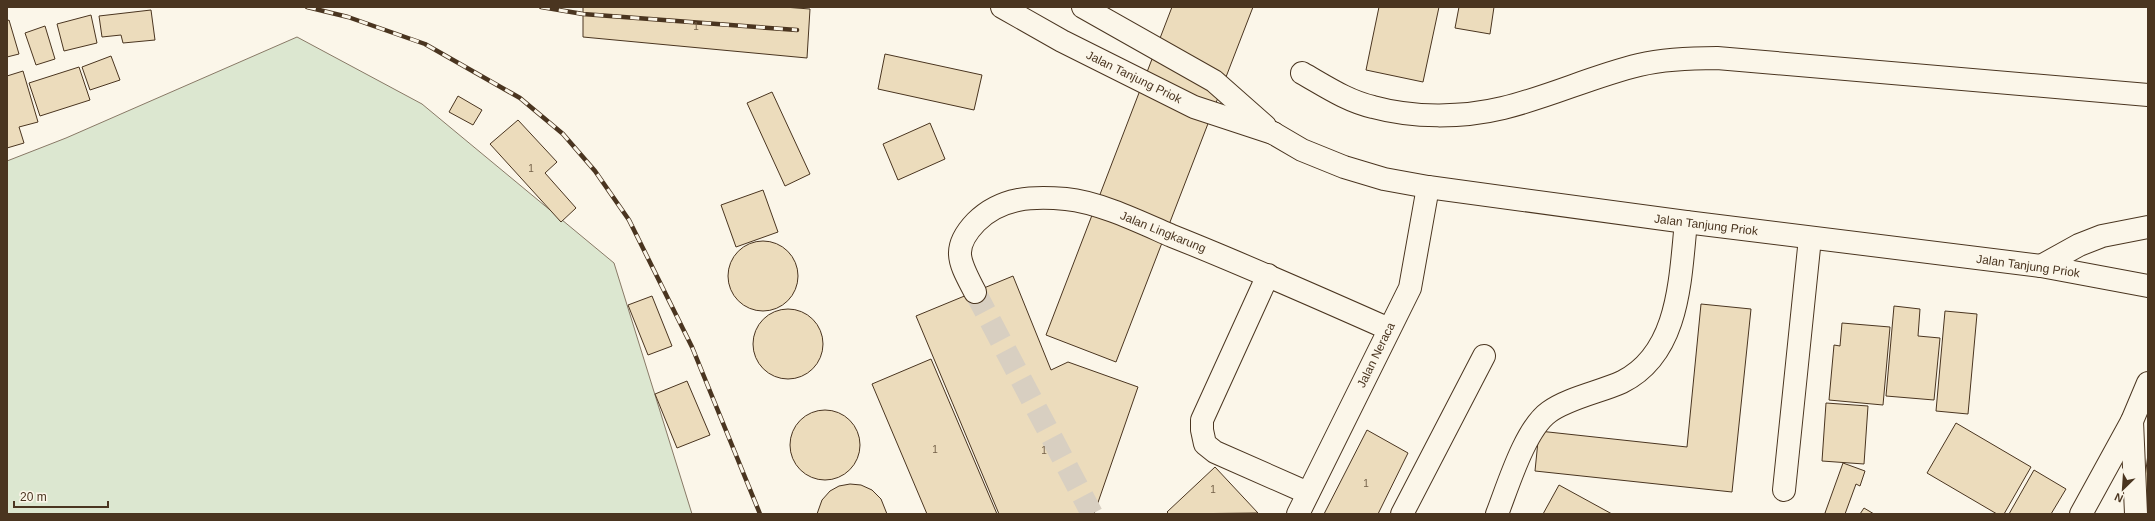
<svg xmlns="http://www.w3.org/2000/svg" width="2155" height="521" viewBox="0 0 2155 521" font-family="Helvetica,sans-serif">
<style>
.green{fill:#dce7d0;stroke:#887966}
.building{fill:#ecdcbc;stroke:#4a3520}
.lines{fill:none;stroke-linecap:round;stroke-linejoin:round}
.minor-tunnel{stroke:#d8cfc1;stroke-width:22;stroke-dasharray:22 11;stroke-linecap:butt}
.minor-casing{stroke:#4a3520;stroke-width:24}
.highway-casing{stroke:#4a3520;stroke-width:24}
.minor{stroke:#fbf6e9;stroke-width:22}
.highway{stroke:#fbf6e9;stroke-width:22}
.rail-casing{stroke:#4a3520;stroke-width:4.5}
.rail{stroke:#fbf6e9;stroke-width:3;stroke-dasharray:9;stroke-linecap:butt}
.labels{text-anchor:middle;stroke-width:3;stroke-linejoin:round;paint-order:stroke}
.number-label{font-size:10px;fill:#725f47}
.street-label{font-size:12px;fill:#4a3520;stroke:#fbf6e9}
</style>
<rect width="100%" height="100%" fill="#fbf6e9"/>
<path class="green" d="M297,37L422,104L614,263L692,514H7V161L66,138Z"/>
<g class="building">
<path d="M583,7H784L810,9L807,58L583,37Z"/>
<path d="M1172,7H1253L1116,362L1046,335Z"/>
<path d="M1379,7H1439L1423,82L1366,70Z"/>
<path d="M1459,7H1494L1490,34L1455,28Z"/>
<path d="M151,10L155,40L123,43L121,35L102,37L99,16Z"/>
<path d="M91,15L97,43L64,51L57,24Z"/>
<path d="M9,20L19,54L7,57V21Z"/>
<path d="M45,26L55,59L36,65L25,33Z"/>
<path d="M885,54L982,75L974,110L878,89Z"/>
<path d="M111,56L120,80L90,90L82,67Z"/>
<path d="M79,67L90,100L40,116L29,83Z"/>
<path d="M23,71L38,122L19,127L24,143L7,148V76Z"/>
<path d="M772,92L810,174L785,186L747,103Z"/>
<path d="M458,96L482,110L473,125L449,112Z"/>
<path d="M518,120L557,162L545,173L576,208L561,222L490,144Z"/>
<path d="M930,123L945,159L898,180L883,144Z"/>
<path d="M763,190L778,232L736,247L721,205Z"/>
<circle cx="763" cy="276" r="35"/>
<path d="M1013,276L1051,370L1068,362L1138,387L1094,514H999L916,316Z"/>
<path d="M652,296L672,346L648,355L628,305Z"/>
<path d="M1701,304L1751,309L1732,492L1535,471L1539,431L1687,447Z"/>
<path d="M1894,306L1920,309L1918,336L1940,338L1934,400L1886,396Z"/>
<circle cx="788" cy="344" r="35"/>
<path d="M1945,311L1977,314L1968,414L1936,411Z"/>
<path d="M1842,323L1890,327L1883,405L1829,400L1834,345L1840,346Z"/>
<path d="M931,359L997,514H927L872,384Z"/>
<path d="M687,381L710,435L677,448L655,394Z"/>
<path d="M1826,403L1868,406L1864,464L1822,461Z"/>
<circle cx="825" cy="445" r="35"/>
<path d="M1956,423L2031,467L2004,514H1997L1927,473Z"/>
<path d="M1367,430L1408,453L1378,514H1324Z"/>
<path d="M2148,454V493H2143Z"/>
<path d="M1843,463L1865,471L1860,486L1856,484L1845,514H1828L1825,513Z"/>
<path d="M1215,467L1258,513L1169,514L1167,512Z"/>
<path d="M2034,470L2066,489L2051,514H2009Z"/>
<path d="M850,484L861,485L872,490L881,499L887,514H817L822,500L830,491L839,486Z"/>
<path d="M1559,485L1612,514H1543Z"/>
<path d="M1864,508L1874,514H1860Z"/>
</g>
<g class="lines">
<path class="minor-tunnel" d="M975,292L1092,514"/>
<defs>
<g id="minor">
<path d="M1302,73C1325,86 1347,101 1373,107C1413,118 1462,118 1503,108C1549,97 1593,76 1639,65C1665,59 1691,58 1717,58L2148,95"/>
<path d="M1273,133L1302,150L1344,167L1384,179L1428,187L1686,222L2041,266L2148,286"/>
<path d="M2041,266L2079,245L2102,236L2148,227"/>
<path d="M1268,275L1202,420V430L1205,444L1215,452L1308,493"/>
<path d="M975,292C960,263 950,249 976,222C1001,197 1033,196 1066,199C1099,202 1142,223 1172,236C1245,265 1317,297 1389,329"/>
<path d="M2132,421L2136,514"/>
<path d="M1784,490L1810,238"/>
<path d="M1298,514L1410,288L1428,187"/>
<path d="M1402,514L1484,356"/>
<path d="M1497,514C1508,486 1525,429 1549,412C1568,398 1600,392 1622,382C1680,353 1680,278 1686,222"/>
<path d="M2081,514L2132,421L2148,383"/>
</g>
<g id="highway">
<path d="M1002,7L1062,41L1194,107L1273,133"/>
<path d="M1083,7L1214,81L1265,126"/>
</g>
</defs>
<use href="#minor" class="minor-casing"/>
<use href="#highway" class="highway-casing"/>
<use href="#minor" class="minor"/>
<use href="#highway" class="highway"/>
<defs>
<g id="rail">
<path d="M307,7L348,17L425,44L520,98L563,134L595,171L629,220L692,347L760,514"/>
<path d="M541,7L583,14L797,30"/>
</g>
</defs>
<use href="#rail" class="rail-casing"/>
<use href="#rail" class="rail"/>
</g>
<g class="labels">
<g class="number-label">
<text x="696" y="30">1</text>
<text x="531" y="172">1</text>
<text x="935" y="453">1</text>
<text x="1044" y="454">1</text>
<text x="1366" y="487">1</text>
<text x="1213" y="493">1</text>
</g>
<g class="street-label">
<text transform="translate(1134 77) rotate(26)" y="4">Jalan Tanjung Priok</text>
<text transform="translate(1706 225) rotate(7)" y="4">Jalan Tanjung Priok</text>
<text transform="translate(1163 232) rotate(22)" y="4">Jalan Lingkarung</text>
<text transform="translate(2028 266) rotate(8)" y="4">Jalan Tanjung Priok</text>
<text transform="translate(1376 355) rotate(-64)" y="4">Jalan Neraca</text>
</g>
</g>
<rect width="2155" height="521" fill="none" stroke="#4a3520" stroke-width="16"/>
<g transform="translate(2123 489) rotate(205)" stroke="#fbf6e9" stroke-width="3" paint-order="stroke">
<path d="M0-3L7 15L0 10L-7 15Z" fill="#4a3520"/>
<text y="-6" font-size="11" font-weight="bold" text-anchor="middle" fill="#4a3520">N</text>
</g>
<path d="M14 501v6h94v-6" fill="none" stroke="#4a3520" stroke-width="2"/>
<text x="20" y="501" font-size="12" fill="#4a3520" stroke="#fbf6e9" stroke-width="3" paint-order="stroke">20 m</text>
</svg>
